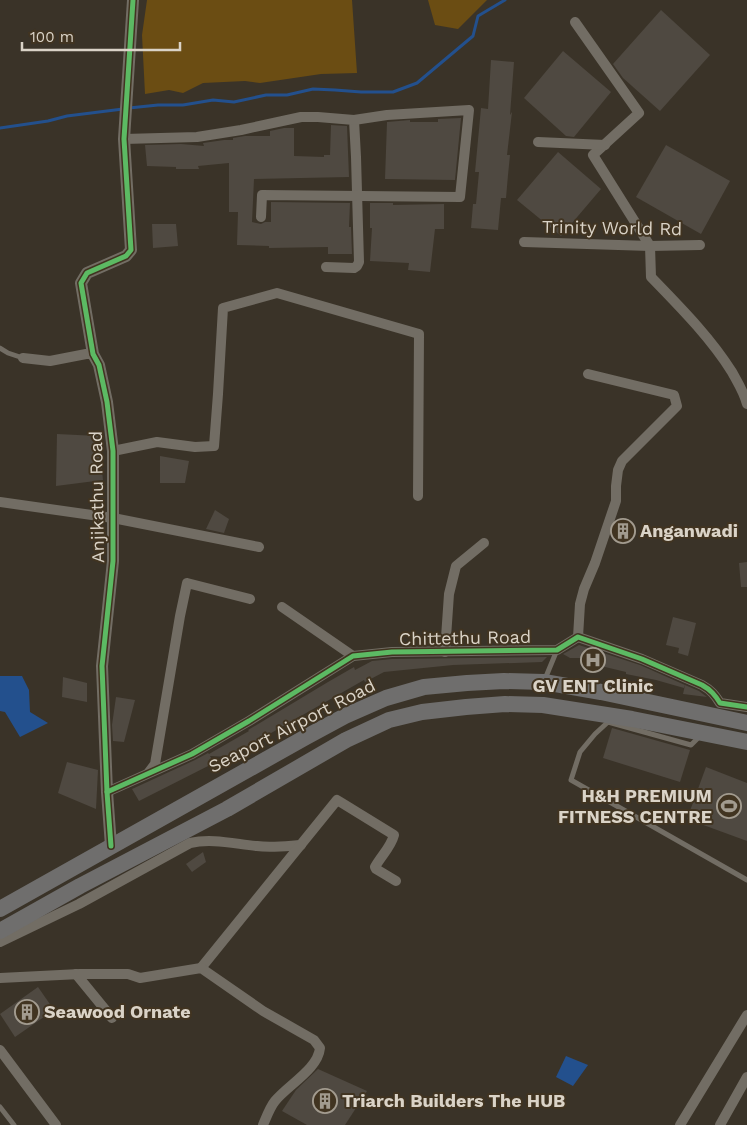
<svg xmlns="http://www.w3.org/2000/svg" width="747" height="1125" viewBox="0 0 747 1125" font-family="'Work Sans',sans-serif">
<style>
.green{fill:#6b4d13}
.water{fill:#23508d}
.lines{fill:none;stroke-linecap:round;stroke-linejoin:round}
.stream{stroke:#23508d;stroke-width:3}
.building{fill:#4f4941}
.service{stroke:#726d64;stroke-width:5}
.minor{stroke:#726d64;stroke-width:10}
.tertiary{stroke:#726d64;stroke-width:12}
.primary{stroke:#6f6e6d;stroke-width:16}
.cycleway-casing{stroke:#413421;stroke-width:8}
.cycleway{stroke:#5cba63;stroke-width:5}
.labels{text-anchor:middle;stroke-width:4;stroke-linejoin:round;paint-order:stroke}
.street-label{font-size:18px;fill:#dad3c7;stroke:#413421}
.poi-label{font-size:18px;font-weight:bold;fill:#dad3c7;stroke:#413421;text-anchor:start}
</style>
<rect width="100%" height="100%" fill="#3a3328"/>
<g class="green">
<path d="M147,0H352L357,73L321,74L260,83L245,81L203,83L183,93L169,90L145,94L142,35Z"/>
<path d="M428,0H487L458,29L435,25Z"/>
</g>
<g class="water">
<path d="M0,676H22L29,690L30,712L48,723L20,737L5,712L0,711Z"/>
<path d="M566,1056L588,1065L573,1086L556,1077Z"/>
</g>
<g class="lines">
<g class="stream">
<path d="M129,108L158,105H183L213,100L234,102L266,95H287L313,89L335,90L361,92H393L417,83L473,36L478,16L505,0"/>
<path d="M0,128L48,121L67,116L123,109"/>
</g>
</g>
<g class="building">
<path d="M661,10L710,55L660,111L623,78L613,64Z"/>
<path d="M563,51L611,92L574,137L566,136L524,98Z"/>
<path d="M491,60L514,62L510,115L512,112L507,155H510L508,175L506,198H501L498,230L471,228L473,204H476L479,172H475L481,108L488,109Z"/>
<path d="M461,118L455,180L385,179L387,122L410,120V122H438V119Z"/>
<path d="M331,125L347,126L349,177L254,179L252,222L261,224L265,222H271V202L350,203L349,227H351L352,254H328V247L269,248V246L237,245L238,212H229V163L198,166L199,169H176V167L147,166L145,145L181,144L204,146L203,143L224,140H233V138L245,136H270V131L284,128H294V156L324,157V155H330Z"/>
<path d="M666,145L730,181L701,234L636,197Z"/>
<path d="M558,152L601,189L561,236L517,200Z"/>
<path d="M370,203H393V205L444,204V229H435L430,272L408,270L409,263L370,261L372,228H370Z"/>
<path d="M152,224H176L178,246L153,248Z"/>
<path d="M57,434L98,436L103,480L56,486Z"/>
<path d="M160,456L189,461L185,483H160Z"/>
<path d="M215,510L229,519L224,533L206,529Z"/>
<path d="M617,523L632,526L630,540L614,537Z"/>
<path d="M747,562V587H741L739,563Z"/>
<path d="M673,617L696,623L688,656L678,653L679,648L666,645Z"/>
<path d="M579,645L640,665L685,685L684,688L656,680L626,674V672L580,661L581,658H570L563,654Z"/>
<path d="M547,657L542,662L453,665L384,672L365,682L364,680L229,757L210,756L214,763L139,801L132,789L195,760L208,753L209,754L249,731L248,730L328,682L354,667L355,670L372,661L392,659Z"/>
<path d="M63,677L87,683V702L62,697Z"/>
<path d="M685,685L699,691L707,697L683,694Z"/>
<path d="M116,697L135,700L124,742L113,741L112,725Z"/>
<path d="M612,728L690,750L680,782L603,758Z"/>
<path d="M67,762L98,770L96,809L58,793Z"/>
<path d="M706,767L747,783V841L687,819Z"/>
<path d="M203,852L206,862L192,872L186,864Z"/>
<path d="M38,987L54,1010L15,1037L0,1014Z"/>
<path d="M318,1069L367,1091L345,1125H307L282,1111L296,1090Z"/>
</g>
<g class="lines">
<g class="service">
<path d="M0,348L8,353L23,358"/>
<path d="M545,679L557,650"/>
<path d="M699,737L691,745L608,722L595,734L580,752L571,780L747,880"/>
<path d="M0,1107L14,1125"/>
</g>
<g class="minor">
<path d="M575,22L639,113L593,155L650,246L651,277C680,307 710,337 732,372C738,383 744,392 747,404"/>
<path d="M124,139L197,137L241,130L301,117H318L354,120L356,157L359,262L357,266L354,268L326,267"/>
<path d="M538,142L605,145"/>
<path d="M261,217L262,195L460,197L469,110L387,115L354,120"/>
<path d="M524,242L650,246L700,245"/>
<path d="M23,358L50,361L86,354H93"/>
<path d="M113,451L157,442L195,447L214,446L218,394L223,308L277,293L419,334L418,496"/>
<path d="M0,502L113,518L259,547"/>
<path d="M282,607L353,656"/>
<path d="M578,637L580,604L584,589L595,563L616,501V486L618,470L622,461L677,406L674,395L588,374"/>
<path d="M445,652L449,594L456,566L484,543"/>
<path d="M149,772L155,764L180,616L187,583L250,599"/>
<path d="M107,792L192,754L249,721L353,656L392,652L557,650L578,637L642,659L702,685C711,690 715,695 720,703L747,707"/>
<path d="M0,942L79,904L190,843C212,838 235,844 257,846C271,848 286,846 301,845"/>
<path d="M201,968L337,800L342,803L394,835C391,847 381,856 375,867L376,869L396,881"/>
<path d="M76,974L112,1018"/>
<path d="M0,978L80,974H128L140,978L201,968L263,1011L314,1040L320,1048C318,1069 288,1085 275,1101C270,1107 266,1118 263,1125"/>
<path d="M0,1050L56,1125"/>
<path d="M680,1125L747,1015"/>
<path d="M720,1125L747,1077"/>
</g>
<path class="tertiary" d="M111,846L107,792L102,666L113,561V451L107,402L99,365L93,354L81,283L87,273L126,256L131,250L124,139L133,0"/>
<g class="primary">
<path d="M0,909L306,737L345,716L386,698L424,687L467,683L504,681L544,682L601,692L747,723"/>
<path d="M0,931L80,886L227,809L346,740L389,720L422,712L466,707L505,704L543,705L632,719L747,742"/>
</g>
<defs>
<g id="cycleway">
<path d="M107,792L192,754L249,721L353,656L392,652L557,650L578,637L642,659L702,685C711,690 715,695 720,703L747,707"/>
<path d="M111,846L107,792L102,666L113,561V451L107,402L99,365L93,354L81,283L87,273L126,256L131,250L124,139L133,0"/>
</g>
</defs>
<use href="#cycleway" class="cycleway-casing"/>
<use href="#cycleway" class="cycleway"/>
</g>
<defs>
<symbol id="building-ring" viewBox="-11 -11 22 22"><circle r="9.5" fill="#413421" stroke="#a29b8f" stroke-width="1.5"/><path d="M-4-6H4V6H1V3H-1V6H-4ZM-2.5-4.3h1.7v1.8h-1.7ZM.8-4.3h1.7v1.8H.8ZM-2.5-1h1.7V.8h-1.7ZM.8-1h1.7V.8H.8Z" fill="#a29b8f"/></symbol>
<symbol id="hospital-ring" viewBox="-11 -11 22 22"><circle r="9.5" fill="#413421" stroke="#a29b8f" stroke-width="1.5"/><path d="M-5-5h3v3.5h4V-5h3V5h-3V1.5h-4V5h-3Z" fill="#a29b8f"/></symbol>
<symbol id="stadium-ring" viewBox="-11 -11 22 22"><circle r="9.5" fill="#413421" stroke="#a29b8f" stroke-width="1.5"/><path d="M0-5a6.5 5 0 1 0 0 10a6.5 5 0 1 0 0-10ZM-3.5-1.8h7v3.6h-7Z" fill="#a29b8f"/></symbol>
</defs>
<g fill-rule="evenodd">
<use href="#building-ring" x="609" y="517" width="28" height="28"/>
<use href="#hospital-ring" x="579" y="646" width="28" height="28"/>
<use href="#stadium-ring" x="715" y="792" width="28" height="28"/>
<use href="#building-ring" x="13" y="998" width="28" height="28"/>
<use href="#building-ring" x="311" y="1087" width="28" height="28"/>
</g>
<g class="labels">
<g class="street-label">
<text transform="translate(612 228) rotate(1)" y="6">Trinity World Rd</text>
<text transform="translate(97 497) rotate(-91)" y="6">Anjikathu Road</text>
<text transform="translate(465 638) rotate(-1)" y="6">Chittethu Road</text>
<text transform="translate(292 726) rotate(-27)" y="6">Seaport Airport Road</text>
</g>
<g class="poi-label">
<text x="640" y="537">Anganwadi</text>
<text x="593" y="692" text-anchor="middle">GV ENT Clinic</text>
<text x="712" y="802" text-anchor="end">H&amp;H PREMIUM<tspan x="712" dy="21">FITNESS CENTRE</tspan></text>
<text x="44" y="1018">Seawood Ornate</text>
<text x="342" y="1107">Triarch Builders The HUB</text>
</g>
</g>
<path d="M22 42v8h158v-8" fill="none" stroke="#dad3c7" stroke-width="2.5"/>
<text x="30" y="42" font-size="15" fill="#dad3c7" stroke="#413421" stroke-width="4" paint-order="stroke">100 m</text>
</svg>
